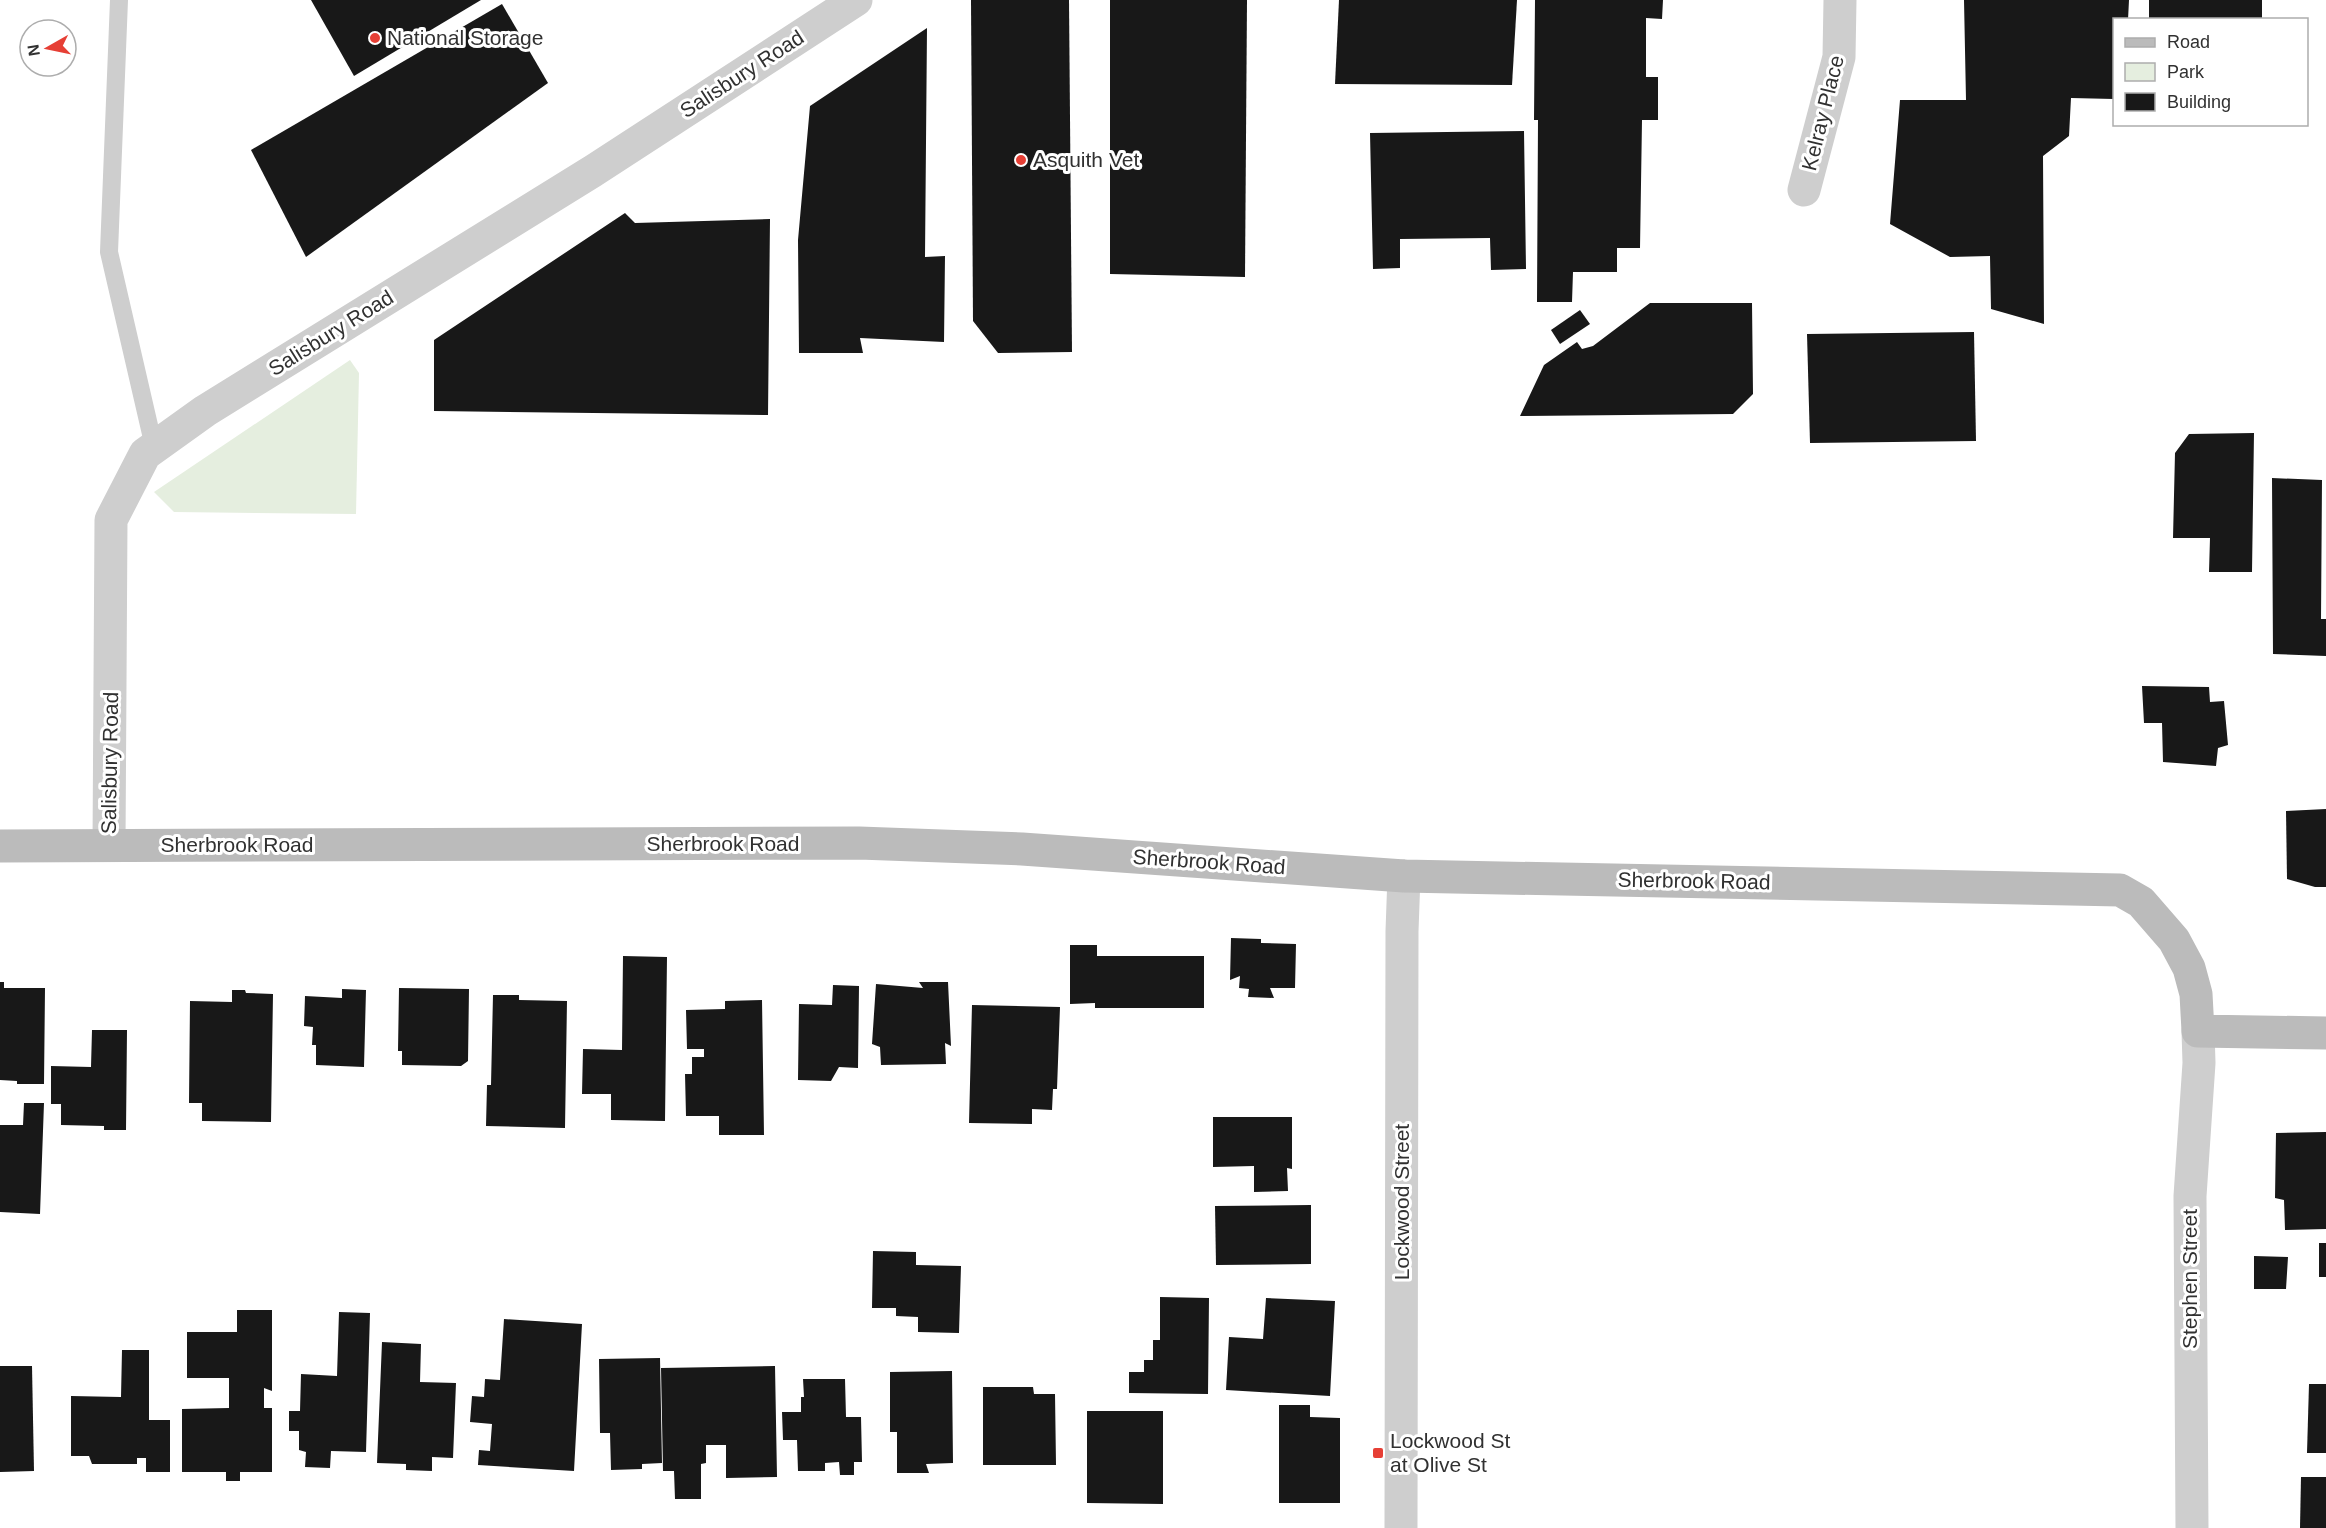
<svg xmlns="http://www.w3.org/2000/svg" width="2326" height="1528" viewBox="0 0 2326 1528" font-family="Arial,sans-serif">
<style>
.green{fill:#e5eedf}
.building{fill:#181818}
.lines{fill:none;stroke-linecap:round;stroke-linejoin:round}
.lane{stroke:#cecece;stroke-width:18}
.street{stroke:#cecece;stroke-width:33}
.secondary{stroke:#bbb;stroke-width:33}
.poi-dot{fill:#e63f35;stroke:#fff;stroke-width:2}
.labels{text-anchor:middle;stroke-width:6;stroke-linejoin:round;paint-order:stroke}
.poi-label{font-size:21px;fill:#313131;stroke:#fff;text-anchor:start}
.street-label{font-size:21px;fill:#313131;stroke:#fff}
</style>
<rect width="100%" height="100%" fill="#fff"/>
<path class="green" d="M350,360L359,373L356,514L174,512L154,492Z"/>
<g class="building">
<path d="M311,0H481L354,76Z"/>
<path d="M971,0H1069L1072,352L998,353L973,321Z"/>
<path d="M1110,0H1247L1245,277L1110,274Z"/>
<path d="M1339,0H1517L1512,85L1335,84Z"/>
<path d="M1535,0H1663L1662,19L1646,18V77H1658V120H1642L1640,248H1617V272H1573L1572,302H1537L1538,120H1534Z"/>
<path d="M1964,0H2129L2128,20H2114V99L2071,98L2069,136L2043,156L2044,324L1991,309L1990,256L1950,257L1890,224L1900,100H1966Z"/>
<rect x="2149" y="0" width="113" height="20"/>
<path d="M502,4L548,83L306,257L251,150Z"/>
<path d="M927,28L925,257L945,256L944,342L860,338L863,353H799L798,240L810,106Z"/>
<path d="M1524,131L1526,269L1491,270L1490,238L1400,239V268L1373,269L1370,133Z"/>
<path d="M625,213L635,223L770,219L768,415L434,411V340Z"/>
<path d="M1650,303H1752L1753,394L1733,414L1520,416L1544,365L1577,342L1582,349L1593,346Z"/>
<path d="M1580,310L1590,324L1560,344L1551,330Z"/>
<path d="M1974,332L1976,441L1810,443L1807,334Z"/>
<path d="M2254,433L2252,572H2209L2210,538H2173L2175,453L2189,434Z"/>
<path d="M2272,478L2322,480L2321,619H2326V656L2273,654Z"/>
<path d="M2142,686L2209,687L2210,702L2224,701L2228,745L2218,748L2216,766L2163,762L2162,723H2144Z"/>
<path d="M2326,809V887H2315L2287,879L2286,811Z"/>
<path d="M1231,938L1261,939V943L1296,944L1295,988H1270L1274,998L1248,997L1249,989L1239,988L1240,976L1230,980Z"/>
<path d="M1070,945H1097V956H1204V1008H1095V1003L1070,1004Z"/>
<path d="M623,956L667,957L665,1121L611,1120V1094H582L583,1049L622,1050Z"/>
<path d="M0,982H4V988H45L44,1084H17V1081L0,1080Z"/>
<path d="M919,982H948L951,1046L945,1043L946,1064L881,1065L880,1047L872,1044L876,984L923,988Z"/>
<path d="M833,985L859,986L858,1068L839,1067L831,1081L798,1080L799,1004L832,1005Z"/>
<path d="M399,988L469,989L468,1061L461,1066L402,1065V1051H398Z"/>
<path d="M342,989L366,990L364,1067L316,1065V1045H312L313,1027L304,1026L305,996L342,998Z"/>
<path d="M232,990H245L246,993L273,994L271,1122L202,1121V1103H189L190,1001L232,1002Z"/>
<path d="M493,995H519V1000L567,1001L565,1128L486,1126L487,1085H491Z"/>
<path d="M762,1000L764,1135H719V1116H686L685,1074H692V1057H704V1049H687L686,1010L725,1009V1001Z"/>
<path d="M972,1005L1060,1007L1057,1089H1053L1052,1110L1032,1109V1124L969,1123Z"/>
<path d="M92,1030H127L126,1130H104V1126L61,1125V1104H51V1066L91,1067Z"/>
<path d="M24,1103H44L40,1214L0,1212V1125H23Z"/>
<path d="M1213,1117H1292V1169L1287,1168L1288,1191L1254,1192V1166L1213,1167Z"/>
<path d="M2326,1132V1229L2285,1230L2284,1200L2275,1198L2276,1133Z"/>
<path d="M1311,1205V1264L1216,1265L1215,1206Z"/>
<rect x="2319" y="1243" width="7" height="34"/>
<path d="M873,1251L916,1252V1265L961,1266L959,1333L918,1332V1317L896,1316V1308H872Z"/>
<path d="M2254,1256L2288,1257L2286,1289H2254Z"/>
<path d="M1160,1297L1209,1298L1208,1394L1129,1393V1372H1144V1360H1153V1340H1160Z"/>
<path d="M1266,1298L1335,1301L1330,1396L1226,1390L1229,1337L1263,1339Z"/>
<path d="M237,1310H272V1391L264,1388V1408H272V1472H240V1481H226V1472H182V1409L229,1408V1378H187V1332H237Z"/>
<path d="M339,1312L370,1313L366,1452L331,1451L330,1468L305,1467L306,1452L299,1450V1431H289V1411H300L301,1374L337,1376Z"/>
<path d="M504,1319L582,1324L574,1471L478,1465L479,1450L490,1451L492,1424L470,1422L472,1396L484,1397L485,1379L500,1380Z"/>
<path d="M382,1342L421,1344L420,1382L456,1383L453,1458L432,1457V1471L406,1470V1464L377,1463Z"/>
<path d="M122,1350H149V1420H170V1472H146V1458H137V1464H92L89,1456H71V1396L121,1397Z"/>
<path d="M660,1358L662,1463L642,1464V1469L611,1470L610,1433H600L599,1359Z"/>
<path d="M0,1366H32L34,1471L0,1472Z"/>
<path d="M775,1366L777,1477L726,1478V1445H706V1463L701,1464V1499H675L674,1471H663L661,1368Z"/>
<path d="M952,1371L953,1463L926,1464L929,1473H897V1432H890V1372Z"/>
<path d="M803,1379H845L846,1417H861L862,1462H854V1475H840L839,1462L825,1463V1471H798L797,1440H783L782,1412H801V1397H804Z"/>
<path d="M2309,1384H2326V1453H2307Z"/>
<path d="M983,1387H1033L1034,1394H1055L1056,1465H983Z"/>
<path d="M1279,1405H1310V1417L1340,1418V1503H1279Z"/>
<path d="M1087,1411H1163V1504L1087,1503Z"/>
<path d="M2301,1477H2326V1528H2300Z"/>
</g>
<g class="lines">
<path class="lane" d="M119,0L109,252L154,447"/>
<g class="street">
<path d="M1804,190L1839,57L1840,0"/>
<path d="M109,845L111,520L145,454L205,411L593,171L856,0"/>
<path d="M1401,1528L1402,931L1404,876"/>
<path d="M2192,1528L2190,1196L2199,1063L2198,1031"/>
</g>
<path class="secondary" d="M0,846L859,843L1022,849L1404,876L2120,890L2141,902L2174,940L2189,968L2196,994L2198,1031L2326,1033"/>
</g>
<g class="poi-dot">
<circle cx="375" cy="38" r="6"/>
<circle cx="1021" cy="160" r="6"/>
<rect x="1372" y="1447" width="12" height="12" rx="3"/>
</g>
<g class="labels">
<g class="poi-label">
<text x="387" y="45">National Storage</text>
<text x="1033" y="167">Asquith Vet</text>
<text x="1390" y="1448">Lockwood St<tspan x="1390" dy="24">at Olive St</tspan></text>
</g>
<g class="street-label">
<text transform="translate(742 74) rotate(-33)" y="7">Salisbury Road</text>
<text transform="translate(1823 113) rotate(-76)" y="7">Kelray Place</text>
<text transform="translate(331 333) rotate(-32)" y="7">Salisbury Road</text>
<text transform="translate(110 763) rotate(-89)" y="7">Salisbury Road</text>
<text x="723" y="851">Sherbrook Road</text>
<text x="237" y="852">Sherbrook Road</text>
<text transform="translate(1209 862) rotate(4)" y="7">Sherbrook Road</text>
<text transform="translate(1694 881) rotate(1)" y="7">Sherbrook Road</text>
<text transform="translate(1402 1202) rotate(-90)" y="7">Lockwood Street</text>
<text transform="translate(2190 1279) rotate(-90)" y="7">Stephen Street</text>
</g>
</g>
<rect x="2113" y="18" width="195" height="108" fill="#ffffff" stroke="#adadad" stroke-width="1.5"/>
<rect x="2125" y="38" width="30" height="9" fill="#bbbbbb" stroke="#adadad" stroke-width="1.5"/>
<text x="2167" y="48" font-size="18" fill="#313131">Road</text>
<rect x="2125" y="63" width="30" height="18" fill="#e5eedf" stroke="#adadad" stroke-width="1.5"/>
<text x="2167" y="78" font-size="18" fill="#313131">Park</text>
<rect x="2125" y="93" width="30" height="18" fill="#181818" stroke="#adadad" stroke-width="1.5"/>
<text x="2167" y="108" font-size="18" fill="#313131">Building</text>
<g transform="translate(48 48) rotate(261)"><circle r="28" fill="#ffffff" stroke="#adadad" stroke-width="1.5"/>
<path d="M0-4.5L10 22L0 15L-10 22Z" fill="#e63f35"/>
<text y="-9" font-size="16" font-weight="bold" text-anchor="middle" fill="#313131">N</text>
</g>
</svg>
